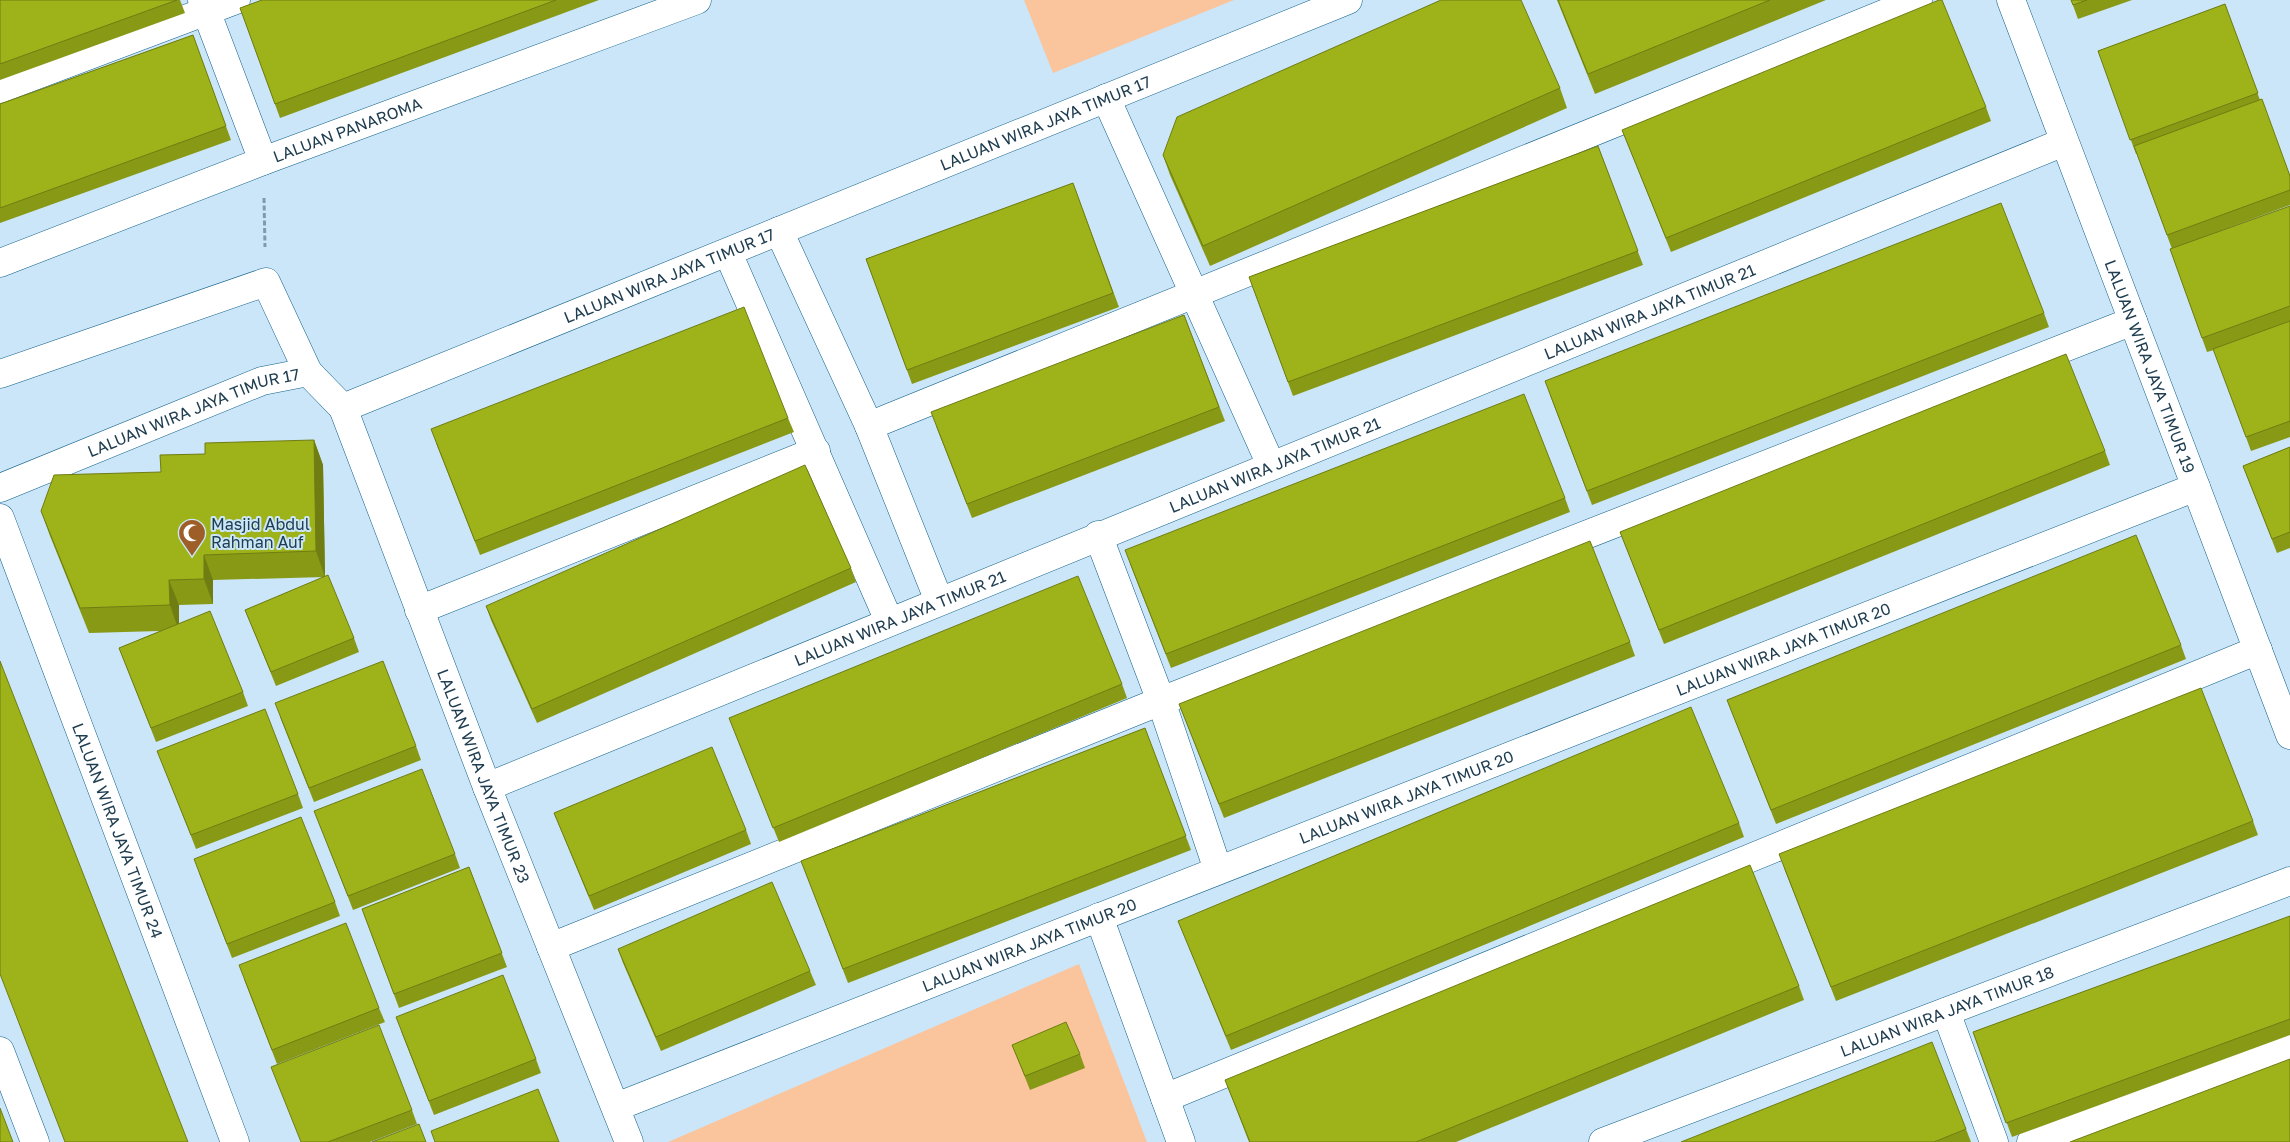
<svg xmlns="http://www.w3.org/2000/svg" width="2290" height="1142" viewBox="0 0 2290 1142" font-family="'Golos Text',sans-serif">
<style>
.green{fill:#fac49d}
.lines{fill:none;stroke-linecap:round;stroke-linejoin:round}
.minor-casing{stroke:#116089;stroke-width:29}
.path{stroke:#7e9bae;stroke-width:3;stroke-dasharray:5 2.5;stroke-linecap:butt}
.minor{stroke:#fff;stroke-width:28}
.wall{fill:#889916}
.shaded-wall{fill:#6f7d12}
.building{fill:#9eb21a;stroke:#6f7d12}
.labels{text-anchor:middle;stroke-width:4;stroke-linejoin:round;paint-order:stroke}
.street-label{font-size:16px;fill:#203e51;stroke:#cbe6f9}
.poi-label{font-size:16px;fill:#203e51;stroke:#cbe6f9;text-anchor:start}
</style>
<rect width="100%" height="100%" fill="#cbe6f9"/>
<g class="green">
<path d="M1024,0H1234L1053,73Z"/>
<path d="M1079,964L1147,1142H668Z"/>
</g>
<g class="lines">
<defs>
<g id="minor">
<path d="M202,0L263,161"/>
<path id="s1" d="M2011,0L2290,735"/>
<path d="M0,89L236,0"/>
<path d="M1106,98L1271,465"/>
<path d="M779,231L869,426L939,601"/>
<path d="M728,253L889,621"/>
<path id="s2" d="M0,263L263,161L697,0"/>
<path d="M0,374L266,282L308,372"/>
<path id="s3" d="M343,408L487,787L629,1142"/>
<path d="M869,426L1918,0"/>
<path id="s4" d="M0,488L262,381L308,372L343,408L1348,0"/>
<path id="s5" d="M0,518L235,1142"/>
<path d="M1098,535L1161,701L1218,870"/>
<path d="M419,610L816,451"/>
<path id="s6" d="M487,787L2064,142"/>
<path d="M1099,917L1181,1142"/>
<path d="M551,947L1161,701L2133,321"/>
<path d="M1946,1012L1994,1142"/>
<path d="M0,1051L35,1142"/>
<path d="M1165,1098L2258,650"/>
<path id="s7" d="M616,1107L2196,487"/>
<path id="s8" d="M1603,1142L2290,881"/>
<path d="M2031,1142L2290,1045"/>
</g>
</defs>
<use href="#minor" class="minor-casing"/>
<path class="path" d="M264,198L265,247"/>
<use href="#minor" class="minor"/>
</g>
<g class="wall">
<path d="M0,0H180L185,13L0,80Z"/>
<path d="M262,0H599L280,118L240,8Z"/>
<path d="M1557,0H1826L1595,94Z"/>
<path d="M2071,0H2132L2078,19Z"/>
<path d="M2225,4L2260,100L2290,176V205L2206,236L2290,206V437L2251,451L2214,350L2207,352L2170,249H2172L2137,154H2136L2098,51Z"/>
<path d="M193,35L231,140L0,223V104Z"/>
<path d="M1560,88L1567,108L1210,266L1170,175L1163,155Z"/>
<path d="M1986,107L1991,121L1671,252L1622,130Z"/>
<path d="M1598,146L1643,265L1293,396L1249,277Z"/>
<path d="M1073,183L1119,307L912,384L866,259Z"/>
<path d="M2044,313L2049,327L1592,505L1550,395Z"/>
<path d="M1184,315L1225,421L972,518L936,426Z"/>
<path d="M788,418L794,432L480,555L436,443Z"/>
<path d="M314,440L323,465L325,576L354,638L359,652L276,686L245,610L325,577L213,580V604L179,605V623L243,692L248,706L156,742L119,648L160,631L89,633L50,536L41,511L161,472L205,454Z"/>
<path d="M2290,447V548L2277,553L2243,466Z"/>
<path d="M2105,451L2110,465L1664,644L1620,532Z"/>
<path d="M1565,498L1570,512L1171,668L1130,564Z"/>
<path d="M851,568L856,582L537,723L491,620L486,606Z"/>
<path d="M1630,642L1635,656L1224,818L1179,704Z"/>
<path d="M2181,645L2186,659L1776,824L1727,700Z"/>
<path d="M1122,684L1127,698L779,842L729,718Z"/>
<path d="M280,717L416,746L421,760L314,802Z"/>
<path d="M1145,728L1191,850L848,983L801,861Z"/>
<path d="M163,765L298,794L303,808L196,849Z"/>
<path d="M554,813L746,830L751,844L594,910Z"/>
<path d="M2253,821L2258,835L1836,1001L1784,868Z"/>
<path d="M1739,823L1744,837L1231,1050L1178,921Z"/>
<path d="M320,825L455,854L460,868L353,910Z"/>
<path d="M469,867L507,967L399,1008L362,909Z"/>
<path d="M199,873L335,902L340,916L232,958Z"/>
<path d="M2290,916V1035L2012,1137L1973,1032Z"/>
<path d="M618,949L810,971L816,985L661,1051L623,963Z"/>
<path d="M244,979L379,1008L385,1022L277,1064Z"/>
<path d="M1799,986L1804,1000L1456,1142H1249L1225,1080Z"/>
<path d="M401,1031L536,1059L541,1073L434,1115Z"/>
<path d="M1012,1045L1080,1054L1085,1068L1030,1090Z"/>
<path d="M412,1110L417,1124L370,1142H301Z"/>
<path d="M1966,1129L1971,1142H1681Z"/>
</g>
<g class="shaded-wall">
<path d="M314,440L323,465L325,577L316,551Z"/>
<path d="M204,555L213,580V604L204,579Z"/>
<path d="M169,580L179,605V631L170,605Z"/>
</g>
<g class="building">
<path d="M0,0H177L0,64Z"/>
<path d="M262,0H556L275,104L240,8Z"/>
<path d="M1441,0H1521L1560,88L1203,246L1163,155L1177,117Z"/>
<path d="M1558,0H1770L1588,74Z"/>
<path d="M1939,0H1942L1986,107L1666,238L1622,130Z"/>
<path d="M2071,0H2087L2073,5Z"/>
<path d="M2225,4L2258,93L2130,140L2098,51Z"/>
<path d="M193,35L226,126L0,208V104Z"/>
<path d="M2262,99L2290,176V190L2167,235L2134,146Z"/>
<path d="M1598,146L1638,251L1288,382L1249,277Z"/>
<path d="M1073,183L1113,293L907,370L866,259Z"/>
<path d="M2001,203L2044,313L1587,491L1545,381Z"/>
<path d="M2290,206V306L2202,338L2170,249Z"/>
<path d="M744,307L788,418L475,541L431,429Z"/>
<path d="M1184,315L1219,407L967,504L931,412Z"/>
<path d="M2290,321V421L2246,437L2213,349Z"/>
<path d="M2066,354L2105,451L1659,630L1620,532Z"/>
<path d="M1524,394L1565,498L1166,654L1125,550Z"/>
<path d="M314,440L316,551L204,555V579L169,580L170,605L80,608L41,511L54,475L161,472L160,455L205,454V443Z"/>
<path d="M2290,447V532L2272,539L2243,466Z"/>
<path d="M805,465L851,568L532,709L486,606Z"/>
<path d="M2136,535L2181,645L1771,810L1727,700Z"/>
<path d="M1590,541L1630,642L1219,804L1179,704Z"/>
<path d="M328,575L354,638L271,672L245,610Z"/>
<path d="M1078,576L1122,684L773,828L729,718Z"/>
<path d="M210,611L243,692L151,728L119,648Z"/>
<path d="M0,661L188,1142H65L0,974Z"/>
<path d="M383,661L416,746L309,788L275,703Z"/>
<path d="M2201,688L2253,821L1831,987L1779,854Z"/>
<path d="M1691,707L1739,823L1226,1036L1178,921Z"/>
<path d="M265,709L298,794L191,835L157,751Z"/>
<path d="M1145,728L1186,836L843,969L801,861Z"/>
<path d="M712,747L746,830L589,896L554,813Z"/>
<path d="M422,769L455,854L348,896L314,811Z"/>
<path d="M301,817L335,902L227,944L194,859Z"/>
<path d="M1750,865L1799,986L1416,1142H1250L1225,1080Z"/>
<path d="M469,867L502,953L394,994L362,909Z"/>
<path d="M772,882L810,971L656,1037L618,949Z"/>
<path d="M2290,916V1019L2006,1123L1973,1032Z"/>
<path d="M346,923L379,1008L272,1050L239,965Z"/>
<path d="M503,975L536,1059L429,1101L396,1017Z"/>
<path d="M1066,1022L1080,1054L1025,1076L1012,1045Z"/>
<path d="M379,1025L412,1110L328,1142H301L271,1067Z"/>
<path d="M1932,1042L1966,1129L1934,1142H1681Z"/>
<path d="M2290,1059V1142H2070Z"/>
<path d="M538,1089L559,1142H435L431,1131Z"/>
<path d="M0,1108L13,1142H0Z"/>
<path d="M419,1124L426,1142H372Z"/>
</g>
<defs>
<symbol id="mosque-pin" viewBox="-11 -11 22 30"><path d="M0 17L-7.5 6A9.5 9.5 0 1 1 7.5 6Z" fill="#9e5e27" stroke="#cbe6f9"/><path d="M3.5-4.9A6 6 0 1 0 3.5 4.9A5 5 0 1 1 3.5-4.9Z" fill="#fff"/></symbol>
</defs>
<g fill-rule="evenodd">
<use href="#mosque-pin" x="176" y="517" width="32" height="43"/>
</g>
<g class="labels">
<g class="street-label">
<text dy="6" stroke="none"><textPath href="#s4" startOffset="1138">LALUAN WIRA JAYA TIMUR 17</textPath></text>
<text dy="6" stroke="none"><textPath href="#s2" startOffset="372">LALUAN PANAROMA</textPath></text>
<text dy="6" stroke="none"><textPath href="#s4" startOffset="732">LALUAN WIRA JAYA TIMUR 17</textPath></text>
<text dy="6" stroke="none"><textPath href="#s6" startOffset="1256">LALUAN WIRA JAYA TIMUR 21</textPath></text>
<text dy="6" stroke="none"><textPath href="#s1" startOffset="392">LALUAN WIRA JAYA TIMUR 19</textPath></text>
<text dy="6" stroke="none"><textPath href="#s4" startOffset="208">LALUAN WIRA JAYA TIMUR 17</textPath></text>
<text dy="6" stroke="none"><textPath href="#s6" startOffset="851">LALUAN WIRA JAYA TIMUR 21</textPath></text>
<text dy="6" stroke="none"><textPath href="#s6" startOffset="446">LALUAN WIRA JAYA TIMUR 21</textPath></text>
<text dy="6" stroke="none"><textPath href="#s7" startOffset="1254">LALUAN WIRA JAYA TIMUR 20</textPath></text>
<text dy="6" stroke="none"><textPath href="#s3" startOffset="394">LALUAN WIRA JAYA TIMUR 23</textPath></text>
<text dy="6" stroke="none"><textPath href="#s7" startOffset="849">LALUAN WIRA JAYA TIMUR 20</textPath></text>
<text dy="6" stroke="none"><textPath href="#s5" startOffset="334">LALUAN WIRA JAYA TIMUR 24</textPath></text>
<text dy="6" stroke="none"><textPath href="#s7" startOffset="444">LALUAN WIRA JAYA TIMUR 20</textPath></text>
<text dy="6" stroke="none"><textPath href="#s8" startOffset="368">LALUAN WIRA JAYA TIMUR 18</textPath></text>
</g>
<g class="poi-label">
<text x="211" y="530">Masjid Abdul<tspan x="211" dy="18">Rahman Auf</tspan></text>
</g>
</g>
</svg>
